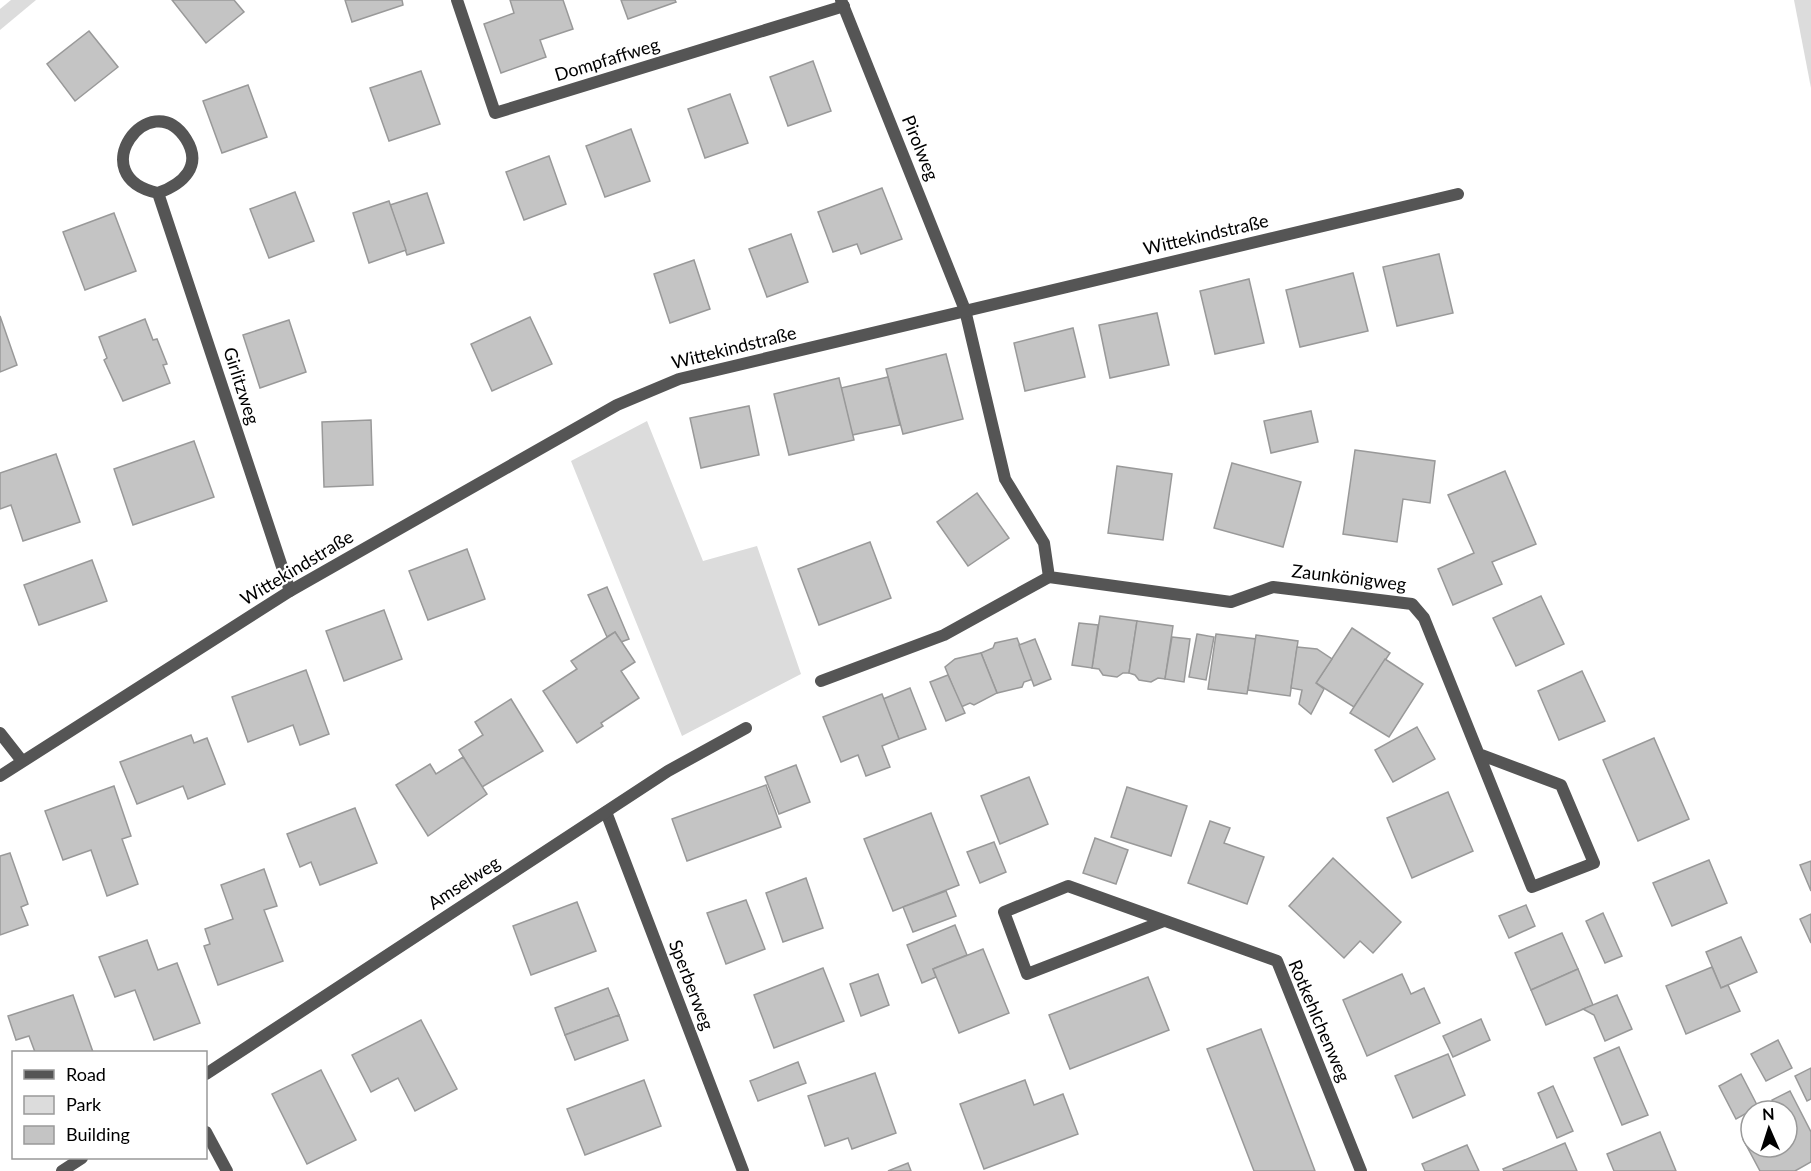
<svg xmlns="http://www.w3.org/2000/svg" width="1811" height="1171" viewBox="0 0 1811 1171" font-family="Lato,sans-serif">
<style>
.green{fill:#dcdcdc}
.building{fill:#c4c4c4;stroke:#999;stroke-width:1.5}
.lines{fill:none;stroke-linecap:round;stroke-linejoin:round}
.minor{stroke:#555;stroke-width:12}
.labels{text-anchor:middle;stroke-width:4.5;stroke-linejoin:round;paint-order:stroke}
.street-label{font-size:18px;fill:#000;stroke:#fff}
</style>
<rect width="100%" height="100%" fill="#fff"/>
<g class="green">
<path d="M11,0H36L0,30V9Z"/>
<path d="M1794,0H1811V88Z"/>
<path d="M647,421L703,561L757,546L801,674L682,736L571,461Z"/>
</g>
<g class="building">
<path d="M172,0H234L244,12L206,43Z"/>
<path d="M345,0H402L403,5L352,22Z"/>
<path d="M510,0H563L573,29L540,40L546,57L501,73L484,24L514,13Z"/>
<path d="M621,0H675L676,2L628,19Z"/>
<path d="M89,31L118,67L75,101L47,64Z"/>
<path d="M813,61L831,111L788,126L770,77Z"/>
<path d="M421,71L440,124L389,141L370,88Z"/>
<path d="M248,85L267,137L222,153L203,101Z"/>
<path d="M730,94L748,143L705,158L688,109Z"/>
<path d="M631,129L650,181L605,197L586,146Z"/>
<path d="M549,156L566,204L524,220L506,172Z"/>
<path d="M882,188L902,239L861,254L857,244L833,252L818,212Z"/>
<path d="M295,192L314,241L269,258L250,209Z"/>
<path d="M427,193L444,243L407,255L390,205Z"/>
<path d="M389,201L406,250L369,263L353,213Z"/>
<path d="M114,213L136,271L85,290L63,232Z"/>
<path d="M791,234L808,282L767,297L749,249Z"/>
<path d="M1439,254L1453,313L1397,326L1383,267Z"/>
<path d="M694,260L710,309L670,323L654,274Z"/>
<path d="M1353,273L1368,331L1300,347L1286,290Z"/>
<path d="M1249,279L1264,343L1215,354L1200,291Z"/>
<path d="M1157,313L1169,365L1110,378L1099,325Z"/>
<path d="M0,316L17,365L0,372Z"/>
<path d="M530,317L552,364L492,391L471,344Z"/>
<path d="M145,319L153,340L157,339L167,364L163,365L170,383L123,401L104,360L107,358L99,337Z"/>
<path d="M289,320L306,372L260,388L243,335Z"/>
<path d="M1073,328L1085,377L1025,391L1014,343Z"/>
<path d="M946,354L963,419L903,434L886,369Z"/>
<path d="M888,377L900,425L852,435L841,388Z"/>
<path d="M839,378L854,440L789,455L774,394Z"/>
<path d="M749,406L759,455L701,468L690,418Z"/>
<path d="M1311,411L1318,442L1271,453L1264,421Z"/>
<path d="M371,420L373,485L324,487L322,422Z"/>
<path d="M194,441L214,497L133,525L114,469Z"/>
<path d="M1355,450L1435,461L1430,503L1403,499L1397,542L1343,534Z"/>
<path d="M56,454L80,522L23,541L11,505L0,509V473Z"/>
<path d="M1232,463L1301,482L1283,547L1214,528Z"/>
<path d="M1117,466L1172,474L1163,540L1108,533Z"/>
<path d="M1505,471L1536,544L1492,562L1502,584L1453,605L1438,569L1474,553L1448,495Z"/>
<path d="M977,493L1009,538L968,566L937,522Z"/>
<path d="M870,542L891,598L819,625L798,569Z"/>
<path d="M467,549L485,599L428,620L409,571Z"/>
<path d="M92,560L107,601L39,625L24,585Z"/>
<path d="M607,587L629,639L621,642L615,632L607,637L588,595Z"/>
<path d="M1541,596L1564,644L1516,666L1493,618Z"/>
<path d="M384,610L402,659L344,681L326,631Z"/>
<path d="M1100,616L1137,621L1129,673H1123L1117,677L1103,675L1099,669L1092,668Z"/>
<path d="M1137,621L1173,626L1165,679L1158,678L1151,682L1139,680L1135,675L1129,673Z"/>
<path d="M1079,623L1098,625L1092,668L1072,665Z"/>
<path d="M1352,628L1390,653L1354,707L1316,683Z"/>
<path d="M615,632L635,662L621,671L639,698L601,723L603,726L577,743L543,691L577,669L571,661Z"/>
<path d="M1197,634L1214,637L1206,680L1189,677Z"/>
<path d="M1216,634L1256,639L1247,694L1208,689Z"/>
<path d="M1256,635L1298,641L1290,696L1248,690Z"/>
<path d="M1172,637L1190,639L1184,682L1165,679Z"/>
<path d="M1017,638L1033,679L1024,682L1022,687L997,693L981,653L993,648L995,643Z"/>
<path d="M1035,639L1051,679L1034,686L1019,645Z"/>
<path d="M1297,647L1317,649L1332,659L1316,683L1324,689L1311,714L1299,704L1302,690L1291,688Z"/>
<path d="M981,653L997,693L974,705L970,703L961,707L945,667L955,659Z"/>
<path d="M1385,659L1423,684L1389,737L1350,713Z"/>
<path d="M306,670L329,734L300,745L293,725L248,742L232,697Z"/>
<path d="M1582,671L1605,721L1559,740L1538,691Z"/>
<path d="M948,675L965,713L946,721L930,682Z"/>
<path d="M910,688L926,729L899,739L883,699Z"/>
<path d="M882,694L899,739L882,746L890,767L866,776L858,755L841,762L823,717Z"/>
<path d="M511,699L543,751L482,787L459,750L483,735L475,722Z"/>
<path d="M1417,727L1435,759L1393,782L1375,750Z"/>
<path d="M191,735L194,743L207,738L225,784L188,799L183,786L137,804L120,762Z"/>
<path d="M1654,738L1689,819L1638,841L1603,760Z"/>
<path d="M463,757L487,794L428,836L396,785L430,764L436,774Z"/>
<path d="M796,765L810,802L779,814L765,777Z"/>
<path d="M1029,777L1048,824L1000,844L981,796Z"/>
<path d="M766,785L781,827L687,861L672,819Z"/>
<path d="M114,786L131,836L122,839L138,884L107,896L91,850L63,860L45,811Z"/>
<path d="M1127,787L1187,806L1171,856L1111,837Z"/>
<path d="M1448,792L1473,851L1412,878L1387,818Z"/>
<path d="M355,808L377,863L320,885L311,862L300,867L287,834Z"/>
<path d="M931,813L959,885L893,911L864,839Z"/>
<path d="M1210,821L1230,828L1224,843L1264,857L1247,904L1188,883Z"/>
<path d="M1095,838L1128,850L1116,884L1083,873Z"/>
<path d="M994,842L1006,872L980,883L967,852Z"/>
<path d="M10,853L28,904L21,907L28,925L0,935V856Z"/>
<path d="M1333,858L1401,922L1373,953L1360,941L1344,958L1289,906Z"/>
<path d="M1709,860L1727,903L1672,926L1653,883Z"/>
<path d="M1811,861V891L1800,865Z"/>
<path d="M264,869L277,906L264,910L283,961L218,985L204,946L210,944L205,929L233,919L221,885Z"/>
<path d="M806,878L823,928L783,942L766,893Z"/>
<path d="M946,891L956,916L913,932L903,907Z"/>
<path d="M746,900L765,949L726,964L707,913Z"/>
<path d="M577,902L596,951L531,975L513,926Z"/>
<path d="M1526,905L1535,926L1509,938L1499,916Z"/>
<path d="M1603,913L1622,956L1605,963L1586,921Z"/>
<path d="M1811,914V943L1800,919Z"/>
<path d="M955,925L967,955L933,969L936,977L922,983L907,945Z"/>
<path d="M1562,933L1578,969L1531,990L1515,953Z"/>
<path d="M1741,937L1757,972L1721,988L1706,952Z"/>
<path d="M147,940L158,970L177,963L200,1023L154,1040L135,990L115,997L99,957Z"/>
<path d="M983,949L1009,1013L959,1033L933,969Z"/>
<path d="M1712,967L1721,988L1728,985L1740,1011L1686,1034L1666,986Z"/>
<path d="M823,968L844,1021L774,1048L754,995Z"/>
<path d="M1578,969L1593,1005L1546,1025L1531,990Z"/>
<path d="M878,974L889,1005L861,1016L850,984Z"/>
<path d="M1402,974L1411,994L1424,988L1440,1023L1367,1056L1343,1000Z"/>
<path d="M1148,977L1169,1030L1070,1069L1049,1015Z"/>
<path d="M608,988L619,1015L565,1035L555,1008Z"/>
<path d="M73,995L93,1052H35L29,1036L16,1040L8,1016Z"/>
<path d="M1617,995L1632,1029L1605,1041L1594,1015L1583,1009Z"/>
<path d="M619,1015L628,1040L575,1060L565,1035Z"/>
<path d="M1481,1019L1490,1040L1453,1057L1443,1036Z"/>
<path d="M421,1020L457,1089L415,1111L398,1078L371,1092L352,1055Z"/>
<path d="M1261,1029L1315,1171H1254L1207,1049Z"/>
<path d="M1778,1040L1792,1068L1766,1081L1751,1054Z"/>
<path d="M1619,1047L1648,1115L1622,1125L1594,1058Z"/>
<path d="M1448,1054L1465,1095L1413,1118L1395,1076Z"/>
<path d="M798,1062L806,1083L758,1101L750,1081Z"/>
<path d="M1811,1068V1099L1807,1101L1795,1076Z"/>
<path d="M321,1070L356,1140L307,1164L272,1094Z"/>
<path d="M875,1073L896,1133L852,1149L848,1138L825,1146L808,1096Z"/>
<path d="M1741,1074L1758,1107L1736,1119L1719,1086Z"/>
<path d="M644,1080L661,1126L585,1155L567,1109Z"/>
<path d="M1025,1080L1034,1105L1063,1094L1078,1134L984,1169L960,1104Z"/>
<path d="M1553,1086L1573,1131L1557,1138L1538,1093Z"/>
<path d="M1790,1091L1811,1132V1162L1795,1171H1760L1743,1139L1751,1135V1147H1787V1111H1777L1772,1100Z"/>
<path d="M1660,1132L1676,1171H1614L1607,1154Z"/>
<path d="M1565,1143L1577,1171H1504L1503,1169Z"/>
<path d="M1467,1145L1479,1171H1425L1422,1164Z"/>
<path d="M908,1163L911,1171H888Z"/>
</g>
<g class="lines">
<g class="minor">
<path d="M457,0L495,113L844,6"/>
<path d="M841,0L965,310L1005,479L1044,543L1049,577L1231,602L1273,587L1412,604L1424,618L1532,887L1594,863L1561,785L1479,754"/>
<path d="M158,193C81,177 150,83 186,139C203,166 183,184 158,193L290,591"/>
<path d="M821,681L944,635L1049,577"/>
<path d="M0,733L22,761"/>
<path d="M0,776L290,591L617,405L679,379L1458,194"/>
<path d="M606,812L743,1171"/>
<path d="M1164,921L1027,974L1004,912L1068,886L1277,961L1361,1171"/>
<path d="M206,1074L668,771L746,728"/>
<path d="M206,1132L227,1171"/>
<path d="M62,1171L82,1158"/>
</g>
</g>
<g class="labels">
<g class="street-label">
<text transform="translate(607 60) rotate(-17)" y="6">Dompfaffweg</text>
<text transform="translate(920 148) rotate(68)" y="6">Pirolweg</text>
<text transform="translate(1206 235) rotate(-13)" y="6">Wittekindstraße</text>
<text transform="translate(734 348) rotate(-14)" y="6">Wittekindstraße</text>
<text transform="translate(241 386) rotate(72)" y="6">Girlitzweg</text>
<text transform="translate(297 568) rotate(-31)" y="6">Wittekindstraße</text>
<text transform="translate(1349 578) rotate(7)" y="6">Zaunkönigweg</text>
<text transform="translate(464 883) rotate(-33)" y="6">Amselweg</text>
<text transform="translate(691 985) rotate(69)" y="6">Sperberweg</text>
<text transform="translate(1319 1021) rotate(67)" y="6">Rotkehlchenweg</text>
</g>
</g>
<rect x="12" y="1051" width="195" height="108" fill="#ffffff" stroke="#999999" stroke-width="1.5"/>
<rect x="24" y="1070" width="30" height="9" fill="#555555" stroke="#999999" stroke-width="1.5"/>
<text x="66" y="1081" font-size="18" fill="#000000">Road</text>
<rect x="24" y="1096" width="30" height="18" fill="#dcdcdc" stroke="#999999" stroke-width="1.5"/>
<text x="66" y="1111" font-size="18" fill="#000000">Park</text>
<rect x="24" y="1126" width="30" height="18" fill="#c4c4c4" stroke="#999999" stroke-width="1.5"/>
<text x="66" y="1141" font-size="18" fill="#000000">Building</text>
<g transform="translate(1769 1129) rotate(357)"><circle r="28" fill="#ffffff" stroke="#999999" stroke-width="1.5"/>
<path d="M0-4.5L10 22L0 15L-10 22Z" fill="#000000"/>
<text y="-9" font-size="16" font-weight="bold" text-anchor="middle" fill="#000000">N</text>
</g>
</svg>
